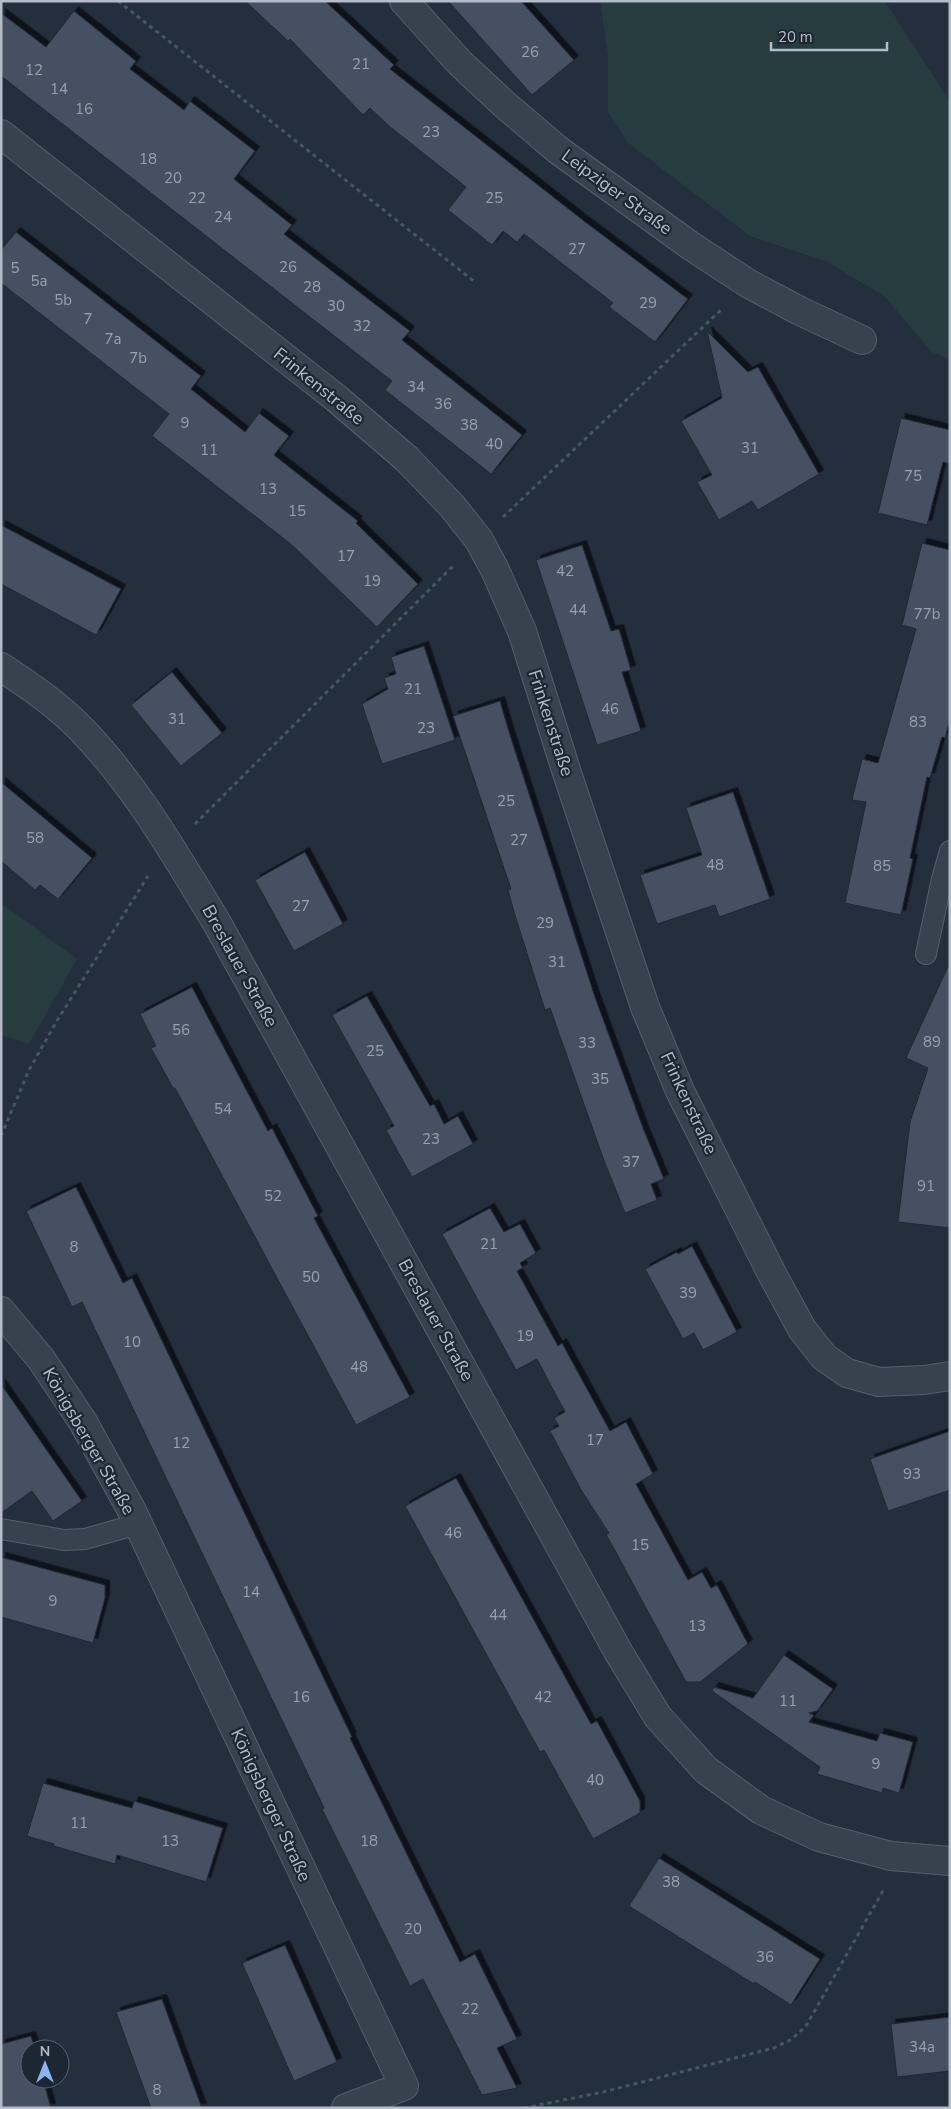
<svg xmlns="http://www.w3.org/2000/svg" width="951" height="2109" viewBox="0 0 951 2109" font-family="'Nunito Sans',sans-serif">
<style>
.green{fill:#263c3f}
.building{fill:#455162;stroke:#1f2835;filter:url(#shadow)}
.lines{fill:none;stroke-linecap:round;stroke-linejoin:round}
.service-casing{stroke:#565f6c;stroke-width:22}
.minor-casing{stroke:#565f6c;stroke-width:30}
.path{stroke:#44595c;stroke-width:3;stroke-dasharray:4 4;stroke-linecap:butt}
.service{stroke:#38414e;stroke-width:20}
.minor{stroke:#38414e;stroke-width:28}
.labels{text-anchor:middle;stroke-width:4.5;stroke-linejoin:round;paint-order:stroke}
.number-label{font-size:15px;fill:#98a1af}
.street-label{font-size:18px;fill:#b4bcc9;stroke:#1d2633}
</style>
<defs>
<filter id="shadow"><feDropShadow dx="4.5" dy="-4.5" stdDeviation="0" flood-color="#0009"/></filter>
</defs>
<rect width="100%" height="100%" fill="#242f3e"/>
<g class="green">
<path d="M600,1H885L950,102V359L932,352L885,297L828,262L750,236L627,142L608,112V54Z"/>
<path d="M1,903L77,959L29,1044L1,1035Z"/>
</g>
<g class="building">
<path d="M245,1H325L394,65L390,69L584,221L688,299L655,342L609,307L613,303L524,234L517,242L503,231L492,245L448,210L466,187L389,126L370,108L363,115L290,39L288,41Z"/>
<path d="M448,1H521L574,60L532,95Z"/>
<path d="M74,11L136,61L130,69L184,110L190,101L255,151L234,179L292,225L284,234L410,331L402,340L522,435L491,474L385,390L392,381L1,76V13L46,47Z"/>
<path d="M16,232L201,376L191,389L245,432L259,413L289,436L274,455L358,521L356,523L418,584L377,627L292,545L152,436L169,414L1,283V250Z"/>
<path d="M707,331L748,372L758,367L819,474L758,510L752,501L719,520L697,482L712,475L681,421L722,398Z"/>
<path d="M901,418L950,430V464L943,462L927,525L878,513Z"/>
<path d="M1,525L121,589L96,635L1,584Z"/>
<path d="M922,543L950,550V719L945,738L942,737L930,778L927,777L910,858L913,859L901,915L845,903L866,802L852,800L862,759L878,763L916,629L902,625Z"/>
<path d="M582,545L611,631L619,629L631,670L622,672L641,731L597,745L536,560Z"/>
<path d="M424,646L455,740L382,764L362,704L388,689L384,678L396,674L391,657Z"/>
<path d="M172,672L222,733L181,766L131,705Z"/>
<path d="M500,701L510,735L595,997L643,1128L664,1179L651,1184L657,1200L625,1213L603,1158L550,1008L545,1010L514,912L508,890L511,889L453,716Z"/>
<path d="M1,782L92,858L58,899L40,885L35,890L1,861Z"/>
<path d="M733,792L770,899L719,917L715,905L657,924L640,875L702,855L686,808Z"/>
<path d="M305,852L343,924L294,951L255,880Z"/>
<path d="M950,962V1228L898,1222L910,1122L928,1068L906,1058Z"/>
<path d="M192,987L268,1131L272,1128L318,1216L314,1218L410,1397L356,1425L175,1088H173L151,1048L156,1046L140,1014Z"/>
<path d="M367,996L430,1106L434,1104L444,1124L458,1116L473,1144L412,1177L386,1130L394,1126L332,1015Z"/>
<path d="M76,1187L123,1283L132,1278L352,1737L350,1738L460,1962L475,1954L517,2039L497,2048L517,2088L482,2095L423,1979L410,1986L322,1809L324,1808L82,1302L72,1307L26,1211Z"/>
<path d="M490,1208L504,1232L520,1224L536,1253L520,1263L523,1268L517,1271L558,1346L562,1343L610,1431L626,1422L653,1474L636,1484L688,1580L702,1572L711,1588L717,1585L748,1644L700,1682H686L606,1534L609,1533L581,1490L550,1431L559,1426L554,1418L565,1412L537,1359L516,1370L442,1234Z"/>
<path d="M692,1246L737,1332L703,1350L694,1333L683,1339L645,1269L677,1252L678,1254Z"/>
<path d="M1,1384L82,1501L53,1521L32,1491L1,1513Z"/>
<path d="M950,1431V1490L888,1511L870,1459Z"/>
<path d="M456,1478L591,1724L597,1721L640,1801V1813L593,1839L544,1750L540,1752L405,1506Z"/>
<path d="M1,1557L105,1585V1598L93,1643L1,1617Z"/>
<path d="M784,1655L833,1689L817,1711L809,1713L814,1715L809,1722L877,1741L880,1733L913,1742L899,1793L883,1788L882,1793L817,1774L820,1767L712,1691L714,1687L753,1698Z"/>
<path d="M43,1783L132,1808L134,1801L223,1828L206,1882L117,1855L115,1864L54,1846V1844L27,1836Z"/>
<path d="M659,1858L820,1959L791,2005L755,1982L754,1984L629,1906Z"/>
<path d="M285,1945L337,2062L294,2081L242,1963Z"/>
<path d="M162,1999L182,2054L202,2108H151L116,2012Z"/>
<path d="M950,2017V2071L897,2077L891,2024Z"/>
<path d="M31,2036L35,2049H30V2079H43L51,2108H1V2044Z"/>
</g>
<g class="lines">
<defs>
<g id="service">
<path d="M926,954L942,879L950,851"/>
<path d="M1,1529L64,1540L85,1539L138,1524"/>
</g>
<g id="minor">
<path d="M404,1L460,63L504,104L558,150L691,246L749,284L800,311L862,340"/>
<path d="M1,134L336,398L407,459L452,506L479,540L495,570L522,631L567,773L645,1007L680,1091L771,1272L802,1329L824,1357L847,1373L879,1382L924,1380L950,1376"/>
<path d="M1,667C30,686 58,705 82,730C137,787 176,856 217,923L619,1653L658,1717L706,1770L761,1810L819,1837L891,1856L950,1861"/>
<path d="M1,1311L41,1359L83,1422L131,1509L404,2086L346,2108"/>
</g>
</defs>
<use href="#service" class="service-casing"/>
<use href="#minor" class="minor-casing"/>
<g class="path">
<path d="M118,1L475,282"/>
<path d="M503,517L723,308"/>
<path d="M195,824L454,565"/>
<path d="M1,1136L29,1070L58,1019L148,876"/>
<path d="M524,2108L603,2092L774,2048L792,2039L806,2026L884,1889"/>
</g>
<use href="#service" class="service"/>
<use href="#minor" class="minor"/>
</g>
<g class="labels">
<g class="number-label">
<text x="530" y="57">26</text>
<text x="361" y="69">21</text>
<text x="34" y="75">12</text>
<text x="59" y="94">14</text>
<text x="84" y="114">16</text>
<text x="431" y="137">23</text>
<text x="148" y="164">18</text>
<text x="173" y="183">20</text>
<text x="197" y="203">22</text>
<text x="494" y="203">25</text>
<text x="223" y="222">24</text>
<text x="577" y="254">27</text>
<text x="288" y="272">26</text>
<text x="15" y="273">5</text>
<text x="39" y="286">5a</text>
<text x="312" y="292">28</text>
<text x="63" y="305">5b</text>
<text x="648" y="308">29</text>
<text x="336" y="311">30</text>
<text x="88" y="324">7</text>
<text x="362" y="331">32</text>
<text x="113" y="344">7a</text>
<text x="138" y="363">7b</text>
<text x="416" y="392">34</text>
<text x="443" y="409">36</text>
<text x="185" y="428">9</text>
<text x="469" y="430">38</text>
<text x="494" y="449">40</text>
<text x="750" y="453">31</text>
<text x="209" y="455">11</text>
<text x="913" y="481">75</text>
<text x="268" y="494">13</text>
<text x="297" y="516">15</text>
<text x="346" y="561">17</text>
<text x="565" y="576">42</text>
<text x="372" y="586">19</text>
<text x="578" y="615">44</text>
<text x="927" y="619">77b</text>
<text x="413" y="694">21</text>
<text x="610" y="714">46</text>
<text x="177" y="724">31</text>
<text x="918" y="727">83</text>
<text x="426" y="733">23</text>
<text x="506" y="806">25</text>
<text x="35" y="843">58</text>
<text x="519" y="845">27</text>
<text x="715" y="870">48</text>
<text x="882" y="871">85</text>
<text x="301" y="911">27</text>
<text x="545" y="928">29</text>
<text x="557" y="967">31</text>
<text x="181" y="1035">56</text>
<text x="932" y="1047">89</text>
<text x="587" y="1048">33</text>
<text x="375" y="1056">25</text>
<text x="600" y="1084">35</text>
<text x="223" y="1114">54</text>
<text x="431" y="1144">23</text>
<text x="631" y="1167">37</text>
<text x="926" y="1191">91</text>
<text x="273" y="1201">52</text>
<text x="489" y="1249">21</text>
<text x="74" y="1252">8</text>
<text x="311" y="1282">50</text>
<text x="688" y="1298">39</text>
<text x="525" y="1341">19</text>
<text x="132" y="1347">10</text>
<text x="359" y="1372">48</text>
<text x="595" y="1445">17</text>
<text x="181" y="1448">12</text>
<text x="912" y="1479">93</text>
<text x="453" y="1538">46</text>
<text x="640" y="1550">15</text>
<text x="251" y="1597">14</text>
<text x="53" y="1606">9</text>
<text x="498" y="1620">44</text>
<text x="697" y="1631">13</text>
<text x="301" y="1702">16</text>
<text x="543" y="1702">42</text>
<text x="788" y="1706">11</text>
<text x="876" y="1769">9</text>
<text x="595" y="1785">40</text>
<text x="79" y="1828">11</text>
<text x="170" y="1846">13</text>
<text x="369" y="1846">18</text>
<text x="671" y="1887">38</text>
<text x="413" y="1934">20</text>
<text x="765" y="1962">36</text>
<text x="470" y="2014">22</text>
<text x="922" y="2052">34a</text>
<text x="157" y="2095">8</text>
</g>
<g class="street-label">
<text transform="translate(617 192) rotate(36)" y="6">Leipziger Straße</text>
<text transform="translate(319 386) rotate(39)" y="6">Frinkenstraße</text>
<text transform="translate(551 723) rotate(72)" y="6">Frinkenstraße</text>
<text transform="translate(240 966) rotate(61)" y="6">Breslauer Straße</text>
<text transform="translate(689 1103) rotate(65)" y="6">Frinkenstraße</text>
<text transform="translate(436 1320) rotate(61)" y="6">Breslauer Straße</text>
<text transform="translate(89 1441) rotate(60)" y="6">Königsberger Straße</text>
<text transform="translate(271 1805) rotate(65)" y="6">Königsberger Straße</text>
</g>
</g>
<rect width="951" height="2109" fill="none" stroke="#b4bcc9" stroke-width="5"/>
<g transform="translate(45 2064)"><circle r="24" fill="#1d2633" stroke="#59626f"/>
<path d="M0-4L9 19L0 12L-9 19Z" fill="#8ab4f8"/>
<text y="-8" font-size="14" font-weight="bold" text-anchor="middle" fill="#b4bcc9">N</text>
</g>
<path d="M771 42v8h116v-8" fill="none" stroke="#b4bcc9" stroke-width="2.5"/>
<text x="778" y="42" font-size="15" fill="#b4bcc9" stroke="#1d2633" stroke-width="4" paint-order="stroke">20 m</text>
</svg>
